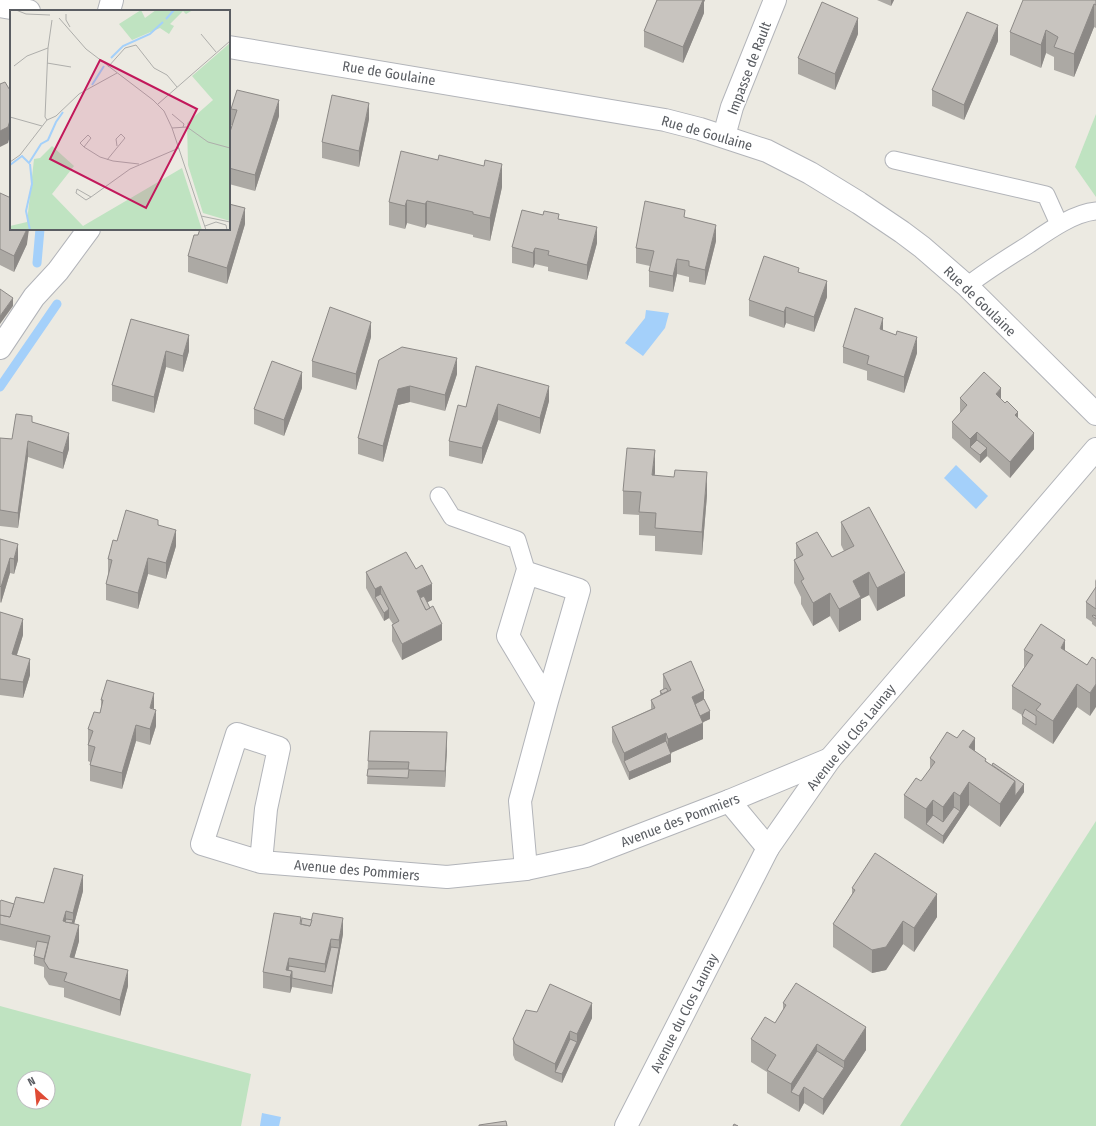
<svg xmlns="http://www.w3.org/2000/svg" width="1096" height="1126" viewBox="0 0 1096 1126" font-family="'Fira Sans Condensed',sans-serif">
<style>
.green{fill:#bfe3c1;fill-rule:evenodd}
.water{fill:#a4d0fa}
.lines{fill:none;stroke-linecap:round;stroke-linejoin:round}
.stream{stroke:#a4d0fa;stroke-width:9}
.service-casing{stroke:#b2b4b9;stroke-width:19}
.minor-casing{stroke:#b2b4b9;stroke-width:24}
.tertiary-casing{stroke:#b2b4b9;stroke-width:24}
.service{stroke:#fff;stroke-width:17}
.minor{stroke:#fff;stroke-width:22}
.tertiary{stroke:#fff;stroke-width:22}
.wall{fill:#aca9a4}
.shaded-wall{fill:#8c8986}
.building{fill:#c8c4bf;stroke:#8c8986}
.labels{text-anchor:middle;stroke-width:3;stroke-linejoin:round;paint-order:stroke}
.street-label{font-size:14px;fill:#5a5d62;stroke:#fff}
.inset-river{fill:none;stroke:#a4d0fa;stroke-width:2}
.inset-road{fill:none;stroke:#aeaeab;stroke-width:1}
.view{fill:#c2185b;fill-opacity:0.15;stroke:#c2185b;stroke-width:2}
.inset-edge{fill:none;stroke:#5a5d62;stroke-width:2}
</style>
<rect width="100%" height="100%" fill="#eceae2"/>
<g class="green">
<path d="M1096,114V197L1075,167Z"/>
<path d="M1096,821V1126H900Z"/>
<path d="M0,1006L251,1074L241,1126H0ZM24,1078H48V1102H24Z"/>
</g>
<g class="water">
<path d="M646,310L669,313L665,328L643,356L625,343L645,318Z"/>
<path d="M956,465L988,496L976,509L944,478Z"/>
<path d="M262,1113L281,1117L279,1126H260Z"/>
</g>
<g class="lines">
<g class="stream">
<path d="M37,263L40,229"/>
<path d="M0,387L57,304"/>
</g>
<defs>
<g id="service">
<path d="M894,160L1046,195L1059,224"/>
<path d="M967,286C986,271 1007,258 1028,245C1047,232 1073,213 1096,211"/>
<path d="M439,496L452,517L517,540L527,573"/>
</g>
<g id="minor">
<path d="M109,11L112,0"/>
<path d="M724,136L732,107L775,0"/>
<path d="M0,348L34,297L58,271L89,229"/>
<path d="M729,801L768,848"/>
<path d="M261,862L266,809L279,748L237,734L202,844L261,862L447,877L526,869L586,856L729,801L830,759"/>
<path d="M526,869L520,801L547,701L579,590L527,573L508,636L547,701"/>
<path d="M626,1126L768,848L830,759L1096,449"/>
</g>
<g id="tertiary">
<path d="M0,6L29,11"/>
<path d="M229,47L665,120L700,129L767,151L810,173L859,203L902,232L922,247L967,286L1096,414"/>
</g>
</defs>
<use href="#service" class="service-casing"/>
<use href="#minor" class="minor-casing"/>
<use href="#tertiary" class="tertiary-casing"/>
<use href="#service" class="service"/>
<use href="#minor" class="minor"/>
<use href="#tertiary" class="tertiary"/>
</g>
<g class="wall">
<path d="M657,0H705L704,2V13L683,63L644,47V31Z"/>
<path d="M877,0H894L891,6Z"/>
<path d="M1096,0V28L1094,27L1074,77L1054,70V57L1046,53L1041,68L1010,55V32Z"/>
<path d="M858,34L835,90L798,74V58Z"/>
<path d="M998,41L964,120L932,106V90Z"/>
<path d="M231,109L279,116L255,191L229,184V135L232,125H231Z"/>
<path d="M369,119L359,167L322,158V142Z"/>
<path d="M502,187L490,241L473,237V235L427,224L425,228L407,223L405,229L389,225V202Z"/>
<path d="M0,193L27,244L14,272L0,265Z"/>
<path d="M685,218L716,241L705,285L689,282V277L677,274L673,292L649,287V271L650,266L636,263V248Z"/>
<path d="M559,219L597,243L587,280L548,271V267L535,264L533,268L512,263V247Z"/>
<path d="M245,224L227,284L188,272V256L198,235Z"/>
<path d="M799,272L827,297L814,332L786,323L784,328L749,316V300Z"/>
<path d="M131,319L189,351L183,372L166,367L154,413L112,401V385Z"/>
<path d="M883,330L917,353L904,393L867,380V371L843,363V347Z"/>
<path d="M371,337L356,390L312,377V361Z"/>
<path d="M379,360L457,374L445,411L410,402L398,405L383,462L358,454V438Z"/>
<path d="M476,366L549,401L540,434L498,420L482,464L449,456V441L466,407Z"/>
<path d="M302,388L284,436L254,424V409Z"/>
<path d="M960,398L1001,399L1018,418L1034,449L1010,478L987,456L980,463L952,438V422L960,413Z"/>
<path d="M32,422L69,449L63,469L28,457L18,528L0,526V438L12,439Z"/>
<path d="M655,475L707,495L702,555L655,551V536L639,535V515L623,514V491Z"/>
<path d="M841,522L905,596L877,611L869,595L861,599V620L839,632L830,616L813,626L801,604V597L794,583V560L796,558V543L832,557L844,551L841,545Z"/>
<path d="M158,525L176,546L166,579L148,574L138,609L106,600V584L108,575V559L117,541Z"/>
<path d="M0,539L18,560L14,574L10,573L1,603L0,602Z"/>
<path d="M366,572L432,600L427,602L442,640L402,660L392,641V625L393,624L389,618L384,621L366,588Z"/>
<path d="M1096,579V627L1092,624V622L1086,618V602L1095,589V581Z"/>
<path d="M0,612L23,635L17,655L30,675L23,698L0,695Z"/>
<path d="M1024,650L1065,651L1087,665L1092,657L1090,716L1077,707L1053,744L1022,724V715L1012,709V686L1024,668Z"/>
<path d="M663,674L704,699L710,719L703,722V739L671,753V762L629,780L612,742V727L651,709V700L660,695V691L663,689Z"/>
<path d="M101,700L154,709L156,726L150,745L136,741L122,789L90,781V762L88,761V729L100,713L101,708Z"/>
<path d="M447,747L445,787L367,784L368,761Z"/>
<path d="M975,751L986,761L1024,792L1000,827L969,805L943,844L904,818V795L921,781L930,770V758Z"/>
<path d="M852,888L937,917L914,952L903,944L886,970L872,973L833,947V924L852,894Z"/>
<path d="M83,891L74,924L79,941L74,958L128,986L120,1016L64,997V988L49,985L44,977V967L34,964V956L35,948L0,940V902L14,904L44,903Z"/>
<path d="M301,924L343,934L332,994L292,987L290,993L263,988V972Z"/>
<path d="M783,1003L866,1050L823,1115L804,1103L799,1112L767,1093V1072L751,1062V1039L775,1023L783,1010Z"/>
<path d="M537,1012L592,1018L562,1083L555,1080L515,1060L513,1055V1039Z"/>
</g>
<g class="shaded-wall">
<path d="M700,0H705L704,2V13L683,63V47Z"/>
<path d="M891,0H894L891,6Z"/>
<path d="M1094,4V27L1074,77V54Z"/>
<path d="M858,18V34L835,90V74Z"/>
<path d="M998,25V41L964,120V105Z"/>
<path d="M1046,30V53L1041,68V45Z"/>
<path d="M279,100V116L255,191V175Z"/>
<path d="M369,103V119L359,167V151Z"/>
<path d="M11,117V133L8,143L0,147V131Z"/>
<path d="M502,164V187L490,241V218Z"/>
<path d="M407,200V223L405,229V206Z"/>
<path d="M427,201V224L425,228V204Z"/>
<path d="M245,208V224L227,284V268Z"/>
<path d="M716,225V241L705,285V270Z"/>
<path d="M597,227V243L587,280V265Z"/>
<path d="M27,229H29L27,244L14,272V256Z"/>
<path d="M535,248V264L533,268V253Z"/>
<path d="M677,259V274L673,292V276Z"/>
<path d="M827,281V297L814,332V317Z"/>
<path d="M13,298V306L0,324V316Z"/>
<path d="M786,307V323L784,328V312Z"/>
<path d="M883,318V334L880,329Z"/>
<path d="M371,322V337L356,390V374Z"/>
<path d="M189,335V351L183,372V356Z"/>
<path d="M917,337V353L904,393V377Z"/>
<path d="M166,351V367L154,413V397Z"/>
<path d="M457,358V374L445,411V395Z"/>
<path d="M302,372V388L284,436V420Z"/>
<path d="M410,386V402L398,405L383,462V446L398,389Z"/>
<path d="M549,386V401L540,434V418Z"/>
<path d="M1001,388V404L996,394Z"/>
<path d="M498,404V420L482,464V448Z"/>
<path d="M1018,412V428L1015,415Z"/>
<path d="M977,432V448L970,447V439Z"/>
<path d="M69,433V449L63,469V453Z"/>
<path d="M1034,433V449L1010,478V462Z"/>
<path d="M28,441V457L18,528V513Z"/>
<path d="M987,448V456L980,463V455Z"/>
<path d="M655,450V473L653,490L652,475Z"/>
<path d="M707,472V495L702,555V532Z"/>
<path d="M176,530V546L166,579V563Z"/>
<path d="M18,544V560L14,574V559Z"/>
<path d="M10,558V573L1,603V587Z"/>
<path d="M148,558V574L138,609V593Z"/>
<path d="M869,572V595L861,599V620L839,632V609L853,581Z"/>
<path d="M905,573V596L877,611V588Z"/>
<path d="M432,584V600L420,606L417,591Z"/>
<path d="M381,586V602L375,597V589Z"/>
<path d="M830,593V616L813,626V603Z"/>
<path d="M389,609V618L384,621V613Z"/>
<path d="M23,619V635L12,670V654Z"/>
<path d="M442,624V640L402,660V644Z"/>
<path d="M1065,640V663L1061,648Z"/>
<path d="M30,659V675L23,698V682Z"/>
<path d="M1077,684V707L1053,744V721Z"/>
<path d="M1096,684V707L1090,716V693Z"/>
<path d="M704,691V707L695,712L692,697Z"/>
<path d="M154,693V709L150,708Z"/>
<path d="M156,710V726L150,745V729Z"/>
<path d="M710,711V719L697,725V717Z"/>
<path d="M703,723V739L668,754V739Z"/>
<path d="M136,725V741L122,789V773Z"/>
<path d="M447,732V747L445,787V771Z"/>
<path d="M666,733V749L624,761V769V753Z"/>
<path d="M975,738V761L969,747Z"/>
<path d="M671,754V762L629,780V772Z"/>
<path d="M1015,781L1024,784V792L1000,827V804Z"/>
<path d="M969,782V805L943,844V836L960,811V796Z"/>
<path d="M954,792V815L943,830V807Z"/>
<path d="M933,800V823L926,824V809Z"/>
<path d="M83,875V891L70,939V931L73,920V913Z"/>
<path d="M937,894V917L914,952V928Z"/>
<path d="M66,911V927L63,921Z"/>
<path d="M343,918V934L339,956V940Z"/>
<path d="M903,921V944L886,970L872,973V950Z"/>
<path d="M79,925V941L70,973V957Z"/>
<path d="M331,939V955L325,980V964Z"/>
<path d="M339,948V956L332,994V986Z"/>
<path d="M289,958V974L286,970Z"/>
<path d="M128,970V986L120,1016V1000Z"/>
<path d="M292,971V987L290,993V977Z"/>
<path d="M592,1003V1018L577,1050V1034Z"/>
<path d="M866,1027V1050L823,1115V1099L844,1068V1061Z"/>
<path d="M570,1031V1047L555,1072V1064Z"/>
<path d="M577,1042V1050L562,1083V1074Z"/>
<path d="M817,1044V1067L804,1087V1103L799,1112V1096L791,1092V1084Z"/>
</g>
<g class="building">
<path d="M657,0H703L683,47L644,31Z"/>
<path d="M1023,0H1096V5L1094,4L1074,54L1054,47L1058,37L1046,30L1041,45L1010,32Z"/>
<path d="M822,2L858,18L835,74L798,58Z"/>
<path d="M967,12L998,25L964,105L932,90Z"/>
<path d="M5,82L11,92V117L8,127L0,131V84Z"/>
<path d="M237,90L279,100L255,175L229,168V158L230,153L229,152V135L237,110L231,109Z"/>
<path d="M332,95L369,103L359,151L322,142Z"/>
<path d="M401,151L438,160L439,155L484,166L485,160L502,164L490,218L473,214V212L427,201L425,204L407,200L405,206L389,202Z"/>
<path d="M0,193L11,198V229H27L14,256L0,249Z"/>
<path d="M645,201L685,210L684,217L716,225L705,270L689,266V261L677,259L673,276L649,271L654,251L636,248Z"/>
<path d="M229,204L245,208L227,268L188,256L194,235H198L200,229H229Z"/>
<path d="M522,210L543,215L544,211L559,214L558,219L597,227L587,265L548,255L549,251L535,248L533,253L512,247Z"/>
<path d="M764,256L799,268L798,272L827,281L814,317L786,307L784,312L749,300Z"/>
<path d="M0,289L13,298L0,316Z"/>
<path d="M330,307L371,322L356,374L312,361Z"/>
<path d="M855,308L883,318L880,329L896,335L897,331L917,337L904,377L867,364L869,356L843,347Z"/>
<path d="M131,319L189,335L183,356L166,351L154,397L112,385Z"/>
<path d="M402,347L457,358L445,395L410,386L398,389L383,446L358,438L379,360Z"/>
<path d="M272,361L302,372L284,420L254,409Z"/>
<path d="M476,366L549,386L540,418L498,404L482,448L449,441L458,405L466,407Z"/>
<path d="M984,372L1001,388L996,394L1005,403L1007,401L1018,412L1015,415L1034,433L1010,462L977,432L970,439L952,422L967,405L960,398Z"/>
<path d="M16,414L32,416V422L69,433L63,453L28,441L18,513L0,510V438L12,439Z"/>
<path d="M977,440L987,448L980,455L970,447Z"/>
<path d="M627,448L655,450L652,475L674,477L675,470L707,472L702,532L655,528L656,513L639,512L641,492L623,491Z"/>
<path d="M869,507L905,573L877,588L869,572L853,581L861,597L839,609L830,593L813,603L801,581L804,579L794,560L803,555L796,543L817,532L832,557L854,546L841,522Z"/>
<path d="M126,510L158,520V525L176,530L166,563L148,558L138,593L106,584L112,560L108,559L113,540L117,541Z"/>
<path d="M0,539L18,544L14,559L10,558L1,587L0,586Z"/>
<path d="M406,552L416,569L422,565L432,584L417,591L426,610L433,606L442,624L402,644L392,625L399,621L389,602L381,586L375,589L366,572Z"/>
<path d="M1096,587V609L1086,602Z"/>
<path d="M381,594L389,609L384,613L375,597Z"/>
<path d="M424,596L430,608L426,610L420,598Z"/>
<path d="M0,612L23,619L12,654L30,659L23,682L0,679Z"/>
<path d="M1093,615L1096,616V619L1092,616Z"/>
<path d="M1041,624L1065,640L1061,648L1087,665L1092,657L1096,660V684L1090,693L1077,684L1053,721L1036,710L1041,704L1012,686L1033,655L1024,650Z"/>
<path d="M691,661L704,691L692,697L703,723L668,739L666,733L624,753L612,727L655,708L651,700L671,690L663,674Z"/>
<path d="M107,680L154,693L150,708L156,710L150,729L136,725L122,773L90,765L95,747L88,745L93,731L88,729L94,712L100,713L103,700H101Z"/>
<path d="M666,688L668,691L662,694L660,691Z"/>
<path d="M704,699L710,711L700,716L695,704Z"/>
<path d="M1025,709L1036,716V725L1022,716Z"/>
<path d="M963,730L975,738L969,747L986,759L985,761L1015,781L1000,804L969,782L960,796L954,792L943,807L933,800L926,809L904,795L916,778L921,781L935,762L930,758L947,732L957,738Z"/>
<path d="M370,731L447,732L445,771L408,770L409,762L368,761Z"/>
<path d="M666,741L671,754L629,772L624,761Z"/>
<path d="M993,763L1024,784L1015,796V781L992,765Z"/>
<path d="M368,769H409L408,778L367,776Z"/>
<path d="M954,807L960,811L943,836L926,824L933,815L943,822Z"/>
<path d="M875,853L937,894L914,928L903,921L886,947L872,950L833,924L855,890L852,888Z"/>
<path d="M54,868L83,875L73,913L66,911L63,921L79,925L70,957L128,970L120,1000L64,981L67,973L49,969L44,961L50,936L0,924V915L10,917L16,897L44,903Z"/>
<path d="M1,900L14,904L10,917L0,915V902Z"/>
<path d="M274,913L301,917L300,924L310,926L313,913L343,918L339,940L331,939L325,964L289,958L286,970L292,971L290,977L263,972Z"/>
<path d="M302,918L312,920L310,926L301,924Z"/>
<path d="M66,919L73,920L72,923L65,922Z"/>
<path d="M37,941L48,943L44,959L34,956Z"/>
<path d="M331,947L339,948L332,986L292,978V971L288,970L289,966L325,972Z"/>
<path d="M796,983L866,1027L844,1061L817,1044L791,1084L767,1070L776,1055L751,1039L765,1017L775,1023L786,1005L783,1003Z"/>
<path d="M550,984L592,1003L577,1034L570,1031L555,1064L515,1044L513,1039L526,1010L537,1012Z"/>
<path d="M570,1039L577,1042L562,1074L555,1072Z"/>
<path d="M817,1051L844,1068L823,1099L804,1087L799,1096L791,1092Z"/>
<path d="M506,1121L507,1126H479V1125Z"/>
<path d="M734,1124L738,1126H733Z"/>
</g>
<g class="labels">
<g class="street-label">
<text transform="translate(749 68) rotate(-69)" y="5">Impasse de Rault</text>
<text transform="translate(389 73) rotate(9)" y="5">Rue de Goulaine</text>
<text transform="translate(707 133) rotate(16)" y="5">Rue de Goulaine</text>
<text transform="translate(980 301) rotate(44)" y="5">Rue de Goulaine</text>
<text transform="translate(851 737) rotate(-51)" y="5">Avenue du Clos Launay</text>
<text transform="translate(680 820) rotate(-21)" y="5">Avenue des Pommiers</text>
<text transform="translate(357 870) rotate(5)" y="5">Avenue des Pommiers</text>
<text transform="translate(684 1013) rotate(-63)" y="5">Avenue du Clos Launay</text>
</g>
</g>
<g transform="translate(10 10)">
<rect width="220" height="220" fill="#eceae2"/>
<path d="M131,0L135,8L146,0H183L176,4L173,1L160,14L164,16L159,24L150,18L122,30L109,14ZM220,33V211L193,203L178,155L177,113L203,90L182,66ZM42,136L64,156L42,184L73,216L172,158L192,220H0V216L17,212L24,149L30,148Z" fill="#bfe3c1"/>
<path class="inset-river" d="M156,9L164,0M101,48L113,36L140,24L153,12M82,75L94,56M20,154L22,174L16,201L20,220M0,155L12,146L19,153L31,134L38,130L46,112L53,102"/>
<path class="inset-road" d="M6,0L16,4L40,5M56,4V10L60,17M49,8L76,39L143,90L154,101L162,118L196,220M191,24L206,42M37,53L61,57M4,56L17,46L38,38M98,57L115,38L126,35L144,58L157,65L167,77M148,94L220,31M162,104L174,114L173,117M0,107L32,116M37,110L35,107L38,38L42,10M37,110L46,106L69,84L107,63M162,118L177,117L198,132L220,138M74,137L81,128L78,125L70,133L74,137L90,147L103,151L129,154M97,150L115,128L111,124L106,129L107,136M0,152L10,145L37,110M81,187L67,179L66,183L76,190L81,187L120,159L169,138M191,206L220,212M195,216L206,212L216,215L217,220"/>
<path class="view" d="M90,50L187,99L136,198L40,149Z"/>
<rect width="220" height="220" class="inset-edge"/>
</g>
<g transform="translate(36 1090) rotate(333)"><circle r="19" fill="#ffffff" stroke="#bdbec0"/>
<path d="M0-3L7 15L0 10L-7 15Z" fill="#df4b35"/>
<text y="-6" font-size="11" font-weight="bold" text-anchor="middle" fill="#5a5d62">N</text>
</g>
</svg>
